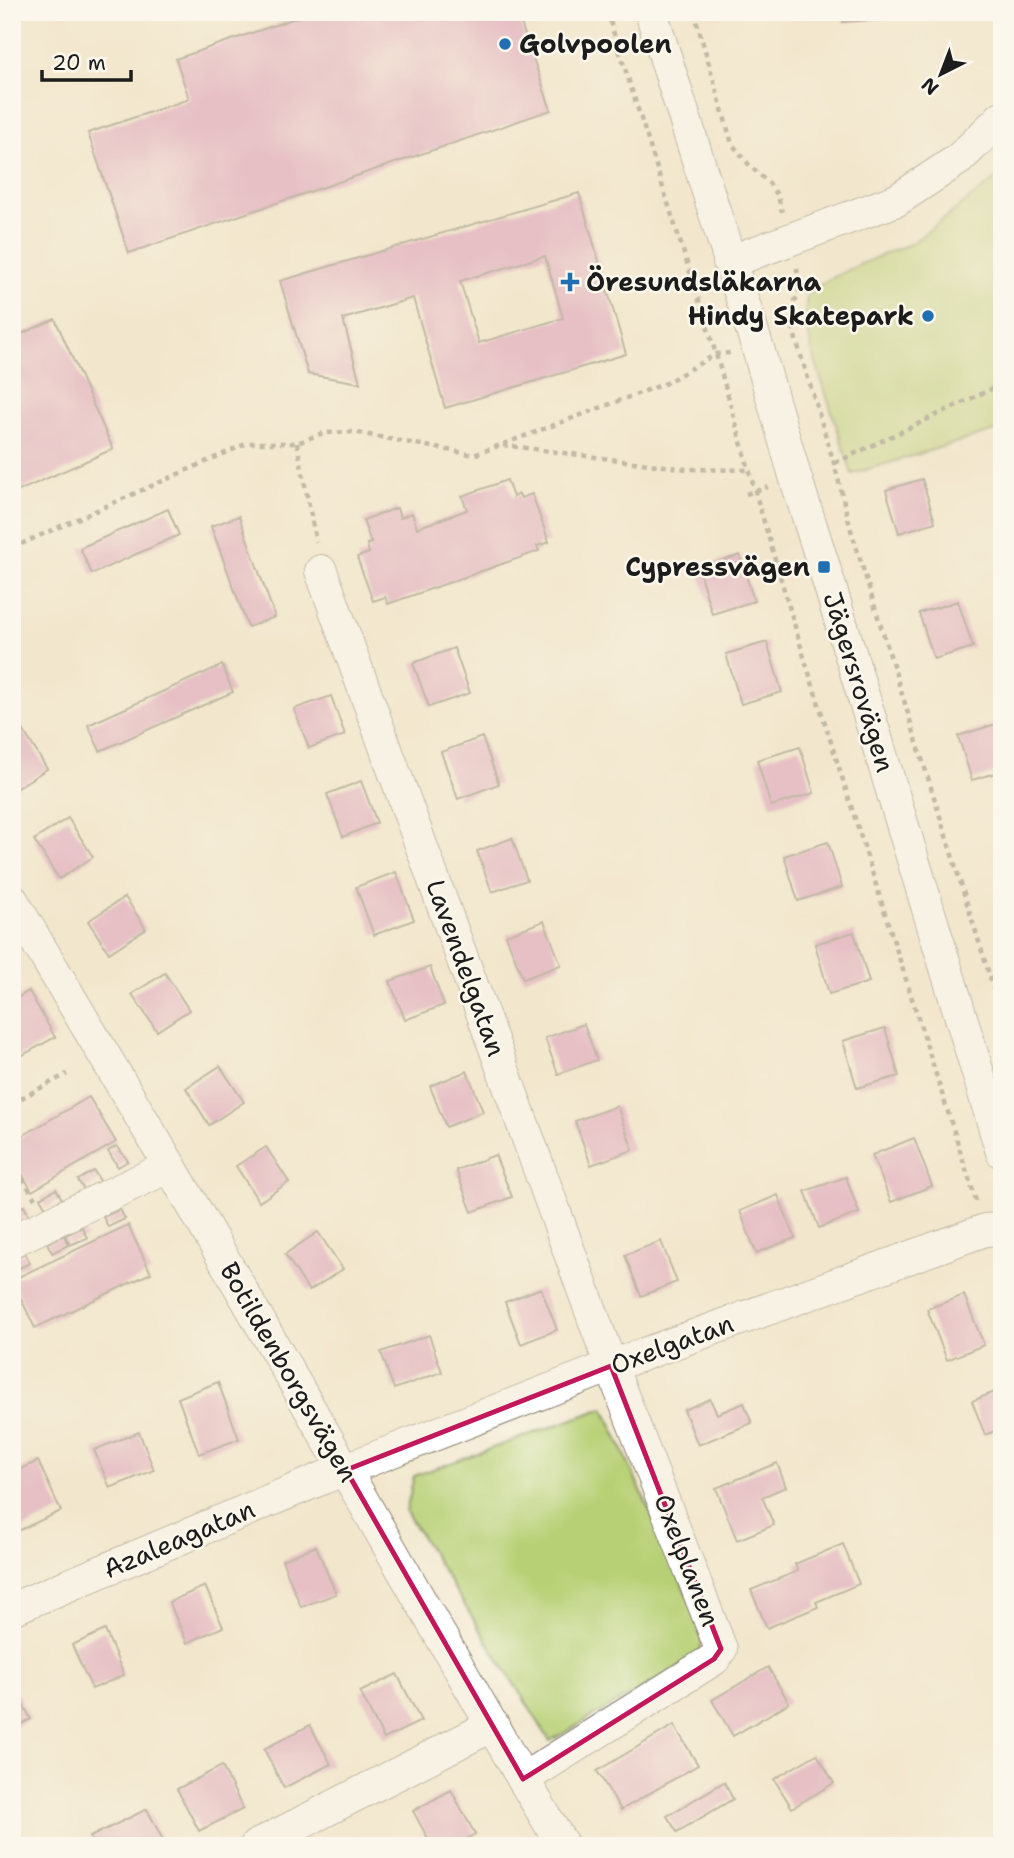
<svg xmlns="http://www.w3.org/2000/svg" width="1014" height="1858" viewBox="0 0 1014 1858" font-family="'Shantell Sans',sans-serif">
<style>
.green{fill:#b7d075;stroke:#6a7648;stroke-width:2}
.building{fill:#d890bb;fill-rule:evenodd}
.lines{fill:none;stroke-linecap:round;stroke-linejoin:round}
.minor-casing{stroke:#878274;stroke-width:34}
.path{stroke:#878274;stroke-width:4.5;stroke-dasharray:5 5;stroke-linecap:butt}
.minor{stroke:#fff;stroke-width:32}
.marked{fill:none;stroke:#c2185b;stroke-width:5;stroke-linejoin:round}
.poi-dot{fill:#1f6fb2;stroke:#fbf7ec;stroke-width:2.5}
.labels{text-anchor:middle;stroke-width:5;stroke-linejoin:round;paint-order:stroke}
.poi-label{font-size:26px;font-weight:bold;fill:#1c1c1c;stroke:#fbf7ec;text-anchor:start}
.street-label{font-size:26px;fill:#1c1c1c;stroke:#fbf7ec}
</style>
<rect width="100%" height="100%" fill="#fbf7ec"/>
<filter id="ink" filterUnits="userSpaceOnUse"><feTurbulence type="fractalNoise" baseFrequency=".0143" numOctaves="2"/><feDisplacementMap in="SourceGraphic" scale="14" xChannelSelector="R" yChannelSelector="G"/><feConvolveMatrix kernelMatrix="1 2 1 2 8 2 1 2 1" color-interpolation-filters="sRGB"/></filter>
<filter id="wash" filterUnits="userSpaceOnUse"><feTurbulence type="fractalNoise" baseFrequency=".00686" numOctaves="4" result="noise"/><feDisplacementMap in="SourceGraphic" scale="28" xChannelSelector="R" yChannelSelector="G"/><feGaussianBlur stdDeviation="1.57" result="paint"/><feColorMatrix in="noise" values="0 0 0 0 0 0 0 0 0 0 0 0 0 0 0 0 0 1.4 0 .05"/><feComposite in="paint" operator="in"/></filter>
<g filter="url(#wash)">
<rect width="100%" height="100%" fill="#f2e7cd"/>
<g class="green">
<path d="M1002,174V429L852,474L812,351L805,318L807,294L829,279L863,263L912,243Z"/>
<path d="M604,1408L704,1633L699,1656L550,1741L406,1512L414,1476Z"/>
</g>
<g id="blocks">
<g class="building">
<path d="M313,12H517L551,110L129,253L88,133L189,99L176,59Z"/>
<path d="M842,12H949L950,15L843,22Z"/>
<path d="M579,193L626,354L445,408L413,298L343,319L360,383L308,374L280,281ZM545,256L563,318L479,343L460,281Z"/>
<path d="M55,319L113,449L12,494V338Z"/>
<path d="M922,479L935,522L899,533L886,490Z"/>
<path d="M507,480L513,497L519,494L521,498L532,494L549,542L537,546L539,551L388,604L385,597L373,601L357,557L369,553L367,544L371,543L363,520L397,508L400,518L412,513L417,528L467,510L462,496Z"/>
<path d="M168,509L179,535L92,574L80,548Z"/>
<path d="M239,516L275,617L248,627L211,526Z"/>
<path d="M740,555L754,601L712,614L698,568Z"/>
<path d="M958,601L973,647L934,659L919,613Z"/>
<path d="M767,642L782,692L741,704L726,654Z"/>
<path d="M454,648L470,693L429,707L413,663Z"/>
<path d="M222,665L233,692L100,751L88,725Z"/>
<path d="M331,696L345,735L309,748L294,709Z"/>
<path d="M12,712L47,769L15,789L12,785Z"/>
<path d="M1002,722V771L972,780L958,736Z"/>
<path d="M482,737L499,784L458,799L441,752Z"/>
<path d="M800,747L814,793L771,806L757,760Z"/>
<path d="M361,781L377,823L343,837L327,794Z"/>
<path d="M68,818L93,857L59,879L34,840Z"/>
<path d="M512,838L527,880L492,892L477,851Z"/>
<path d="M828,842L842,887L798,901L784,856Z"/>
<path d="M1002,853V869H1001L996,854Z"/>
<path d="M396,872L414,920L374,935L356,887Z"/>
<path d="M125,897L146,929L109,953L88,921Z"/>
<path d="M544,921L561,965L523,979L506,935Z"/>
<path d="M854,932L869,982L829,994L815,944Z"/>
<path d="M430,967L444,1005L405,1020L390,981Z"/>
<path d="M165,973L189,1010L157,1031L132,994Z"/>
<path d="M29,991L55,1037L12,1061V1001Z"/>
<path d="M584,1024L597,1060L558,1074L545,1038Z"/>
<path d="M885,1028L899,1076L857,1088L843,1041Z"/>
<path d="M220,1066L244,1102L209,1125L186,1088Z"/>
<path d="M467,1071L483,1112L446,1127L430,1086Z"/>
<path d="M89,1097L116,1142L32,1191L12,1157V1142Z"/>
<path d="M617,1106L633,1150L591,1165L575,1121Z"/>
<path d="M914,1138L932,1186L891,1202L872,1155Z"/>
<path d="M117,1146L128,1161L118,1167L108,1151Z"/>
<path d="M266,1147L289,1182L259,1202L236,1166Z"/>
<path d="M495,1155L512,1197L472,1212L456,1170Z"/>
<path d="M94,1171L100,1181L84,1190L78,1180Z"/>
<path d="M846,1177L859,1213L819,1228L805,1191Z"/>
<path d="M12,1181L19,1194L12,1197Z"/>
<path d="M56,1189L62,1199L46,1208L40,1198Z"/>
<path d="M778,1195L795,1238L756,1253L740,1211Z"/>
<path d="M24,1206L29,1216L12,1224V1211Z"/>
<path d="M120,1209L125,1219L108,1227L103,1217Z"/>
<path d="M128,1225L151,1273L35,1328L12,1280Z"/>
<path d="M82,1227L87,1238L70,1245L65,1235Z"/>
<path d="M318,1232L343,1269L309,1291L285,1254Z"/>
<path d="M64,1235L68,1245L52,1253L47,1243Z"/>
<path d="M661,1241L677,1282L641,1296L625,1255Z"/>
<path d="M25,1253L30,1263L13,1271L12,1259Z"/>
<path d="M541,1288L557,1330L521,1344L505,1302Z"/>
<path d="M964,1295L984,1345L947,1360L927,1309Z"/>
<path d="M429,1335L442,1372L394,1389L381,1352Z"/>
<path d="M218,1382L239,1439L199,1454L178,1398Z"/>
<path d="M1002,1389V1428L985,1435L972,1401Z"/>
<path d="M710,1399L717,1414L744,1403L752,1423L698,1445L684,1410Z"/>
<path d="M139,1432L154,1470L110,1488L94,1450Z"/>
<path d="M38,1461L61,1511L18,1531L12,1520V1473Z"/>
<path d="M777,1463L786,1487L762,1497L774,1525L737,1540L716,1488Z"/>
<path d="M843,1544L859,1584L816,1602L818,1607L767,1628L751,1590L798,1571L795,1564Z"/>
<path d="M316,1546L336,1594L301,1607L282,1560Z"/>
<path d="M205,1586L223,1627L187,1643L169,1602Z"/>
<path d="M105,1630L124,1675L92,1689L72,1645Z"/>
<path d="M768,1667L789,1703L733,1736L712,1700Z"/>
<path d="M397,1674L421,1721L384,1739L360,1692Z"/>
<path d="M12,1684L31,1719L12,1729Z"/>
<path d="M310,1725L331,1764L284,1788L264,1749Z"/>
<path d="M674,1725L698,1765L621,1810L597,1771Z"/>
<path d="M817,1754L834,1783L792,1808L774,1779Z"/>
<path d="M222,1766L243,1809L199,1831L177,1789Z"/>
<path d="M724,1782L733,1799L677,1832L667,1816Z"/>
<path d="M451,1790L475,1834L454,1846H432L413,1811Z"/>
<path d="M147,1809L166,1846H94L90,1837Z"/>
</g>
</g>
</g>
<g filter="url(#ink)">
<use href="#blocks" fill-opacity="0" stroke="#878274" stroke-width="2"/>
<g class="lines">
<defs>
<g id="minor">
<path d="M651,12L759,352L795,476L824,567L1002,1152"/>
<path d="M729,262L897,200L959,159L1002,117"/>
<path d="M321,571L611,1366L721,1649L714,1659L523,1779"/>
<path d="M12,900L170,1166L523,1779L563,1846"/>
<path d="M12,1241L170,1166"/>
<path d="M12,1609L323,1478L611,1366L985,1230L1002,1229"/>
<path d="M256,1846L493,1725"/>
</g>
</defs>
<use href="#minor" class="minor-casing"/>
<g class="path">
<path d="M607,12L716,354L759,505L804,657L976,1201"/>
<path d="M694,12L732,144L751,167L769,183L778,196L782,212"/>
<path d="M797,268L799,291L791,311L794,333L834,463L851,530L1002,1016"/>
<path d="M297,443L316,542"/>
<path d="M503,445L687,469L749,470"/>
<path d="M835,463L1002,384"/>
<path d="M746,494L768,487"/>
<path d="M12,548L248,443H297L323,433L353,432L474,455L664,384L716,354L730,353"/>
<path d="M12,1103L67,1074"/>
<path d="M12,1161L35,1199"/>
<path d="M995,1260L1002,1281"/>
</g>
<use href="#minor" class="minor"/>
</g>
</g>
<path d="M0 0H1014V1858H0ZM611,1366L721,1649L714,1659L523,1779L346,1470Z" fill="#f2e7cd" fill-opacity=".55" fill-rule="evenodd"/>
<path class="marked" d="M611,1366L721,1649L714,1659L523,1779L346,1470Z"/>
<g class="poi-dot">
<circle cx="505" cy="44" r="7"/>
<path d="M566.5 271.5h7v7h7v7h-7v7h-7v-7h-7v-7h7z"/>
<circle cx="928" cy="316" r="7"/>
<rect x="817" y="560" width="14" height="14" rx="3.5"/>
</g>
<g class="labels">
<g class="poi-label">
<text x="519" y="53">Golvpoolen</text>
<text x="586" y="291">Öresundsläkarna</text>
<text x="914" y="325" text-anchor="end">Hindy Skatepark</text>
<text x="810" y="576" text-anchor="end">Cypressvägen</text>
</g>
<g class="street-label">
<text transform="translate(859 682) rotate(73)" y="9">Jägersrovägen</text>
<text transform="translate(466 968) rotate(70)" y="9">Lavendelgatan</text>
<text transform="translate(672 1344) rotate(-20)" y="9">Oxelgatan</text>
<text transform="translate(289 1372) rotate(60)" y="9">Botildenborgsvägen</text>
<text transform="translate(179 1539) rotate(-23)" y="9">Azaleagatan</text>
<text transform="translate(687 1560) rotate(69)" y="9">Oxelplanen</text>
</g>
</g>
<rect width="1014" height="1858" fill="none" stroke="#fbf7ec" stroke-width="42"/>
<g transform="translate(941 74) rotate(222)" stroke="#fbf7ec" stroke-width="5" paint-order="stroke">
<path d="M0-5L12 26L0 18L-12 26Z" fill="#1c1c1c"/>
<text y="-10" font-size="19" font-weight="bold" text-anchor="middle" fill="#1c1c1c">N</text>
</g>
<path d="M42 70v10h89v-10" fill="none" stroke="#1c1c1c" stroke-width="3.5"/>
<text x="52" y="70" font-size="21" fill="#1c1c1c" stroke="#fbf7ec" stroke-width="5" paint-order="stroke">20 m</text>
</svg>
